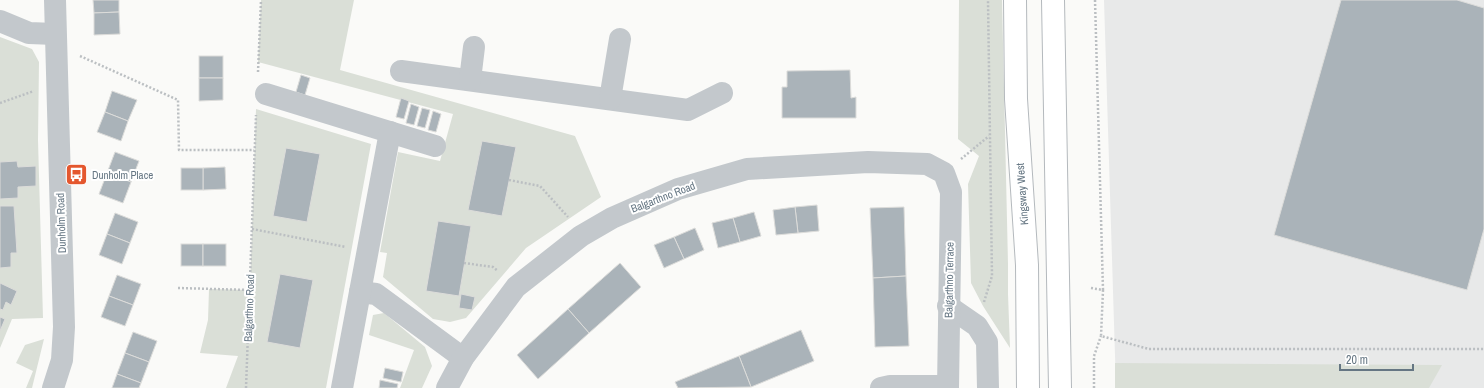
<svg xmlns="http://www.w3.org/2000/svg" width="1484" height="388" viewBox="0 0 1484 388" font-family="'Archivo Narrow',sans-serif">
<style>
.built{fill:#e8e9e9}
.green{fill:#dadfd7}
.building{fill:#aab3b9;stroke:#dcdcda}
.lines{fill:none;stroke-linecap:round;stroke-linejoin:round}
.highway-casing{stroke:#b4b9bd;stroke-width:24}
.path{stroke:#bbbfc2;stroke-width:2.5;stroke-dasharray:2 2;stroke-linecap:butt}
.minor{stroke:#c3c8cc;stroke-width:22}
.highway{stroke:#fff;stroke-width:22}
.labels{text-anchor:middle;stroke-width:4;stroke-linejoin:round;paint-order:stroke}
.poi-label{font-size:11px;fill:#657683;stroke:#fff;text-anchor:start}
.street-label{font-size:11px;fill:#657683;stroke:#fff}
</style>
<rect width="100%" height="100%" fill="#fafaf8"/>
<path class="built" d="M1104,0H1484V388H1116Z"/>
<g class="green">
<path d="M261,0H354L340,70L575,136L601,197L526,248L466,318L450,322L433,319L383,277L387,253L380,252L398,152L440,161L453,114L258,62Z"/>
<path d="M959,0H1002L1008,264V294L1010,348L983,306L971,283L968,184L979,156L958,139Z"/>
<path d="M0,37L32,49L39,62L38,140L43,318L12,319L0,348Z"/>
<path d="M256,109L371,144L326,388H226L238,356L200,353L208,320L209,289L250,290Z"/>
<path d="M384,313L425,347L432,366L422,388H400L414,350L369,335L373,315Z"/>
<path d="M44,339L32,388H26L33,371L16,363L25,345Z"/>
<path d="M1115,363L1442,365L1429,388H1115Z"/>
</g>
<g class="building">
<path d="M93,0H119V12L94,13Z"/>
<path d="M1341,0H1457L1484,8V229L1467,290L1274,235Z"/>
<path d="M119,12L120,34L94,35V13Z"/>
<rect x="199" y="56" width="24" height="22"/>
<path d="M850,70L851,98L856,97V118H782V87H787V71Z"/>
<path d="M301,75L310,78L305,95L296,92Z"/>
<path d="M199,78H223V100L199,101Z"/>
<path d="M112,91L137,100L128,121L105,112Z"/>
<path d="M401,98L409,101L404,119L396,117Z"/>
<path d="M411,104L419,107L414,125L406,123Z"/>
<path d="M422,108L430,110L425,128L417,126Z"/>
<path d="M433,111L441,114L436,132L428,130Z"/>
<path d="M105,112L128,121L121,141L97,132Z"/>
<path d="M482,141L516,147L502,216L468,210Z"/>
<path d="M286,148L320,154L307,222L273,216Z"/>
<path d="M115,152L139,161L131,182L107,173Z"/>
<path d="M17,161L18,167L36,166V186L18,187V198L0,199V162Z"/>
<path d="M225,167L226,189L203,190V168Z"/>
<rect x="181" y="168" width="22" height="22"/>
<path d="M107,173L131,182L123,203L99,194Z"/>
<path d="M817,205L819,231L798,233L795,207Z"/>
<path d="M0,206H14L17,253H11V267L0,268Z"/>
<path d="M795,207L798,233L776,235L773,210Z"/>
<path d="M904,207L906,276L873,278L870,208Z"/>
<path d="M754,212L761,236L740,242L733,218Z"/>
<path d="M115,213L138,222L130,243L107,234Z"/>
<path d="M733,218L740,242L718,248L712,223Z"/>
<path d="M438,221L471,226L459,296L426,291Z"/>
<path d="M695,228L704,250L684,259L674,237Z"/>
<path d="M107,234L130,243L122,264L99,255Z"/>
<path d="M674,237L684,259L664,268L654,245Z"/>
<rect x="181" y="244" width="22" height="22"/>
<rect x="203" y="244" width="23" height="22"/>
<path d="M620,263L641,287L589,333L568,309Z"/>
<path d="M280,274L313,280L300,348L267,342Z"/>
<path d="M117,275L141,284L133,305L109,296Z"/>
<path d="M906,276L909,346L875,347L873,278Z"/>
<path d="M0,283L17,291L11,305L6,302L3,310L0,309Z"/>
<path d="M461,294L475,297L472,310L459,308Z"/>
<path d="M109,296L133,305L125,326L101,317Z"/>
<path d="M568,309L589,333L538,379L517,355Z"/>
<path d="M0,317L5,319L0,331Z"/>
<path d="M801,330L814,361L751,387L739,356Z"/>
<path d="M133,332L157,341L149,362L125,353Z"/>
<path d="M125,353L149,362L141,383L117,374Z"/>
<path d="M739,356L751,387L678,388L675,382Z"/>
<path d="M385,368L403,372L401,382L383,378Z"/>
<path d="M117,374L141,383L139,388H112Z"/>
<path d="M380,380L398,384L397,388H379Z"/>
</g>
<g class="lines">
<defs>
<g id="highway">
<path d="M1015,0L1016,99L1027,265L1028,388"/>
<path d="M1053,0L1060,388"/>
</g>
</defs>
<use href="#highway" class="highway-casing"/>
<g class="path">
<path d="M1095,0L1103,290"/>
<path d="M80,56L178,100L179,150H254"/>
<path d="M258,72L261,0"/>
<path d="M0,103L34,91"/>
<path d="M961,159L989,136"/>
<path d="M509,180L540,186L568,217"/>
<path d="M252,229L346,247"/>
<path d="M464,263L493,267L498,271"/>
<path d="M178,288L250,290"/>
<path d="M1091,288L1103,290L1101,336L1149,349H1484"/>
<path d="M984,302L992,276L988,0"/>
<path d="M246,388L256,115"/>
<path d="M1094,388V356L1101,336"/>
</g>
<g class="minor">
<path d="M0,21L29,33L55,34"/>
<path d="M401,71L688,110L722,93"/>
<path d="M470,80L474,47"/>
<path d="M266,94L435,146"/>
<path d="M610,99L620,39"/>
<path d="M360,292L376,294L463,358"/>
<path d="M948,306L977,326L987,342L988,388"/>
<path d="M53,388L62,360L64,327L55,0"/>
<path d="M342,388L390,132"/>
<path d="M447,388L463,358L516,287L581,236L612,218L678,189L747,169L868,162L927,164L944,173L951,192L948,388"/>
<path d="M881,388L890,386H948"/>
</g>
<use href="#highway" class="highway"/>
</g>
<defs>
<symbol id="bus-square" viewBox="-11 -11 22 22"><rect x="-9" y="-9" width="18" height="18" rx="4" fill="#e4572e" stroke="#fff"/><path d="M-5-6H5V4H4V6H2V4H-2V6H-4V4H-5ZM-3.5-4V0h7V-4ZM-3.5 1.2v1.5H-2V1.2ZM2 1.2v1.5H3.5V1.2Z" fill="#fff"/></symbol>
</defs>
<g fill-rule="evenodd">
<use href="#bus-square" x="64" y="162" width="25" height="25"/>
</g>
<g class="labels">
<g class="poi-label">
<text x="92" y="179">Dunholm Place</text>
</g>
<g class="street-label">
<text transform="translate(1022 194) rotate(-94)" y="4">Kingsway West</text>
<text transform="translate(663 197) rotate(-21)" y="4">Balgarthno Road</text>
<text transform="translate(61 223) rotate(-92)" y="4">Dunholm Road</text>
<text transform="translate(949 280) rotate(-89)" y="4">Balgarthno Terrace</text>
<text transform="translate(249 308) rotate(-88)" y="4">Balgarthno Road</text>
</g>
</g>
<path d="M1340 364v6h73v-6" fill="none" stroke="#657683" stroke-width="2"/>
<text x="1346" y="364" font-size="12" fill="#657683" stroke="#ffffff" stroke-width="3" paint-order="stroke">20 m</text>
</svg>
